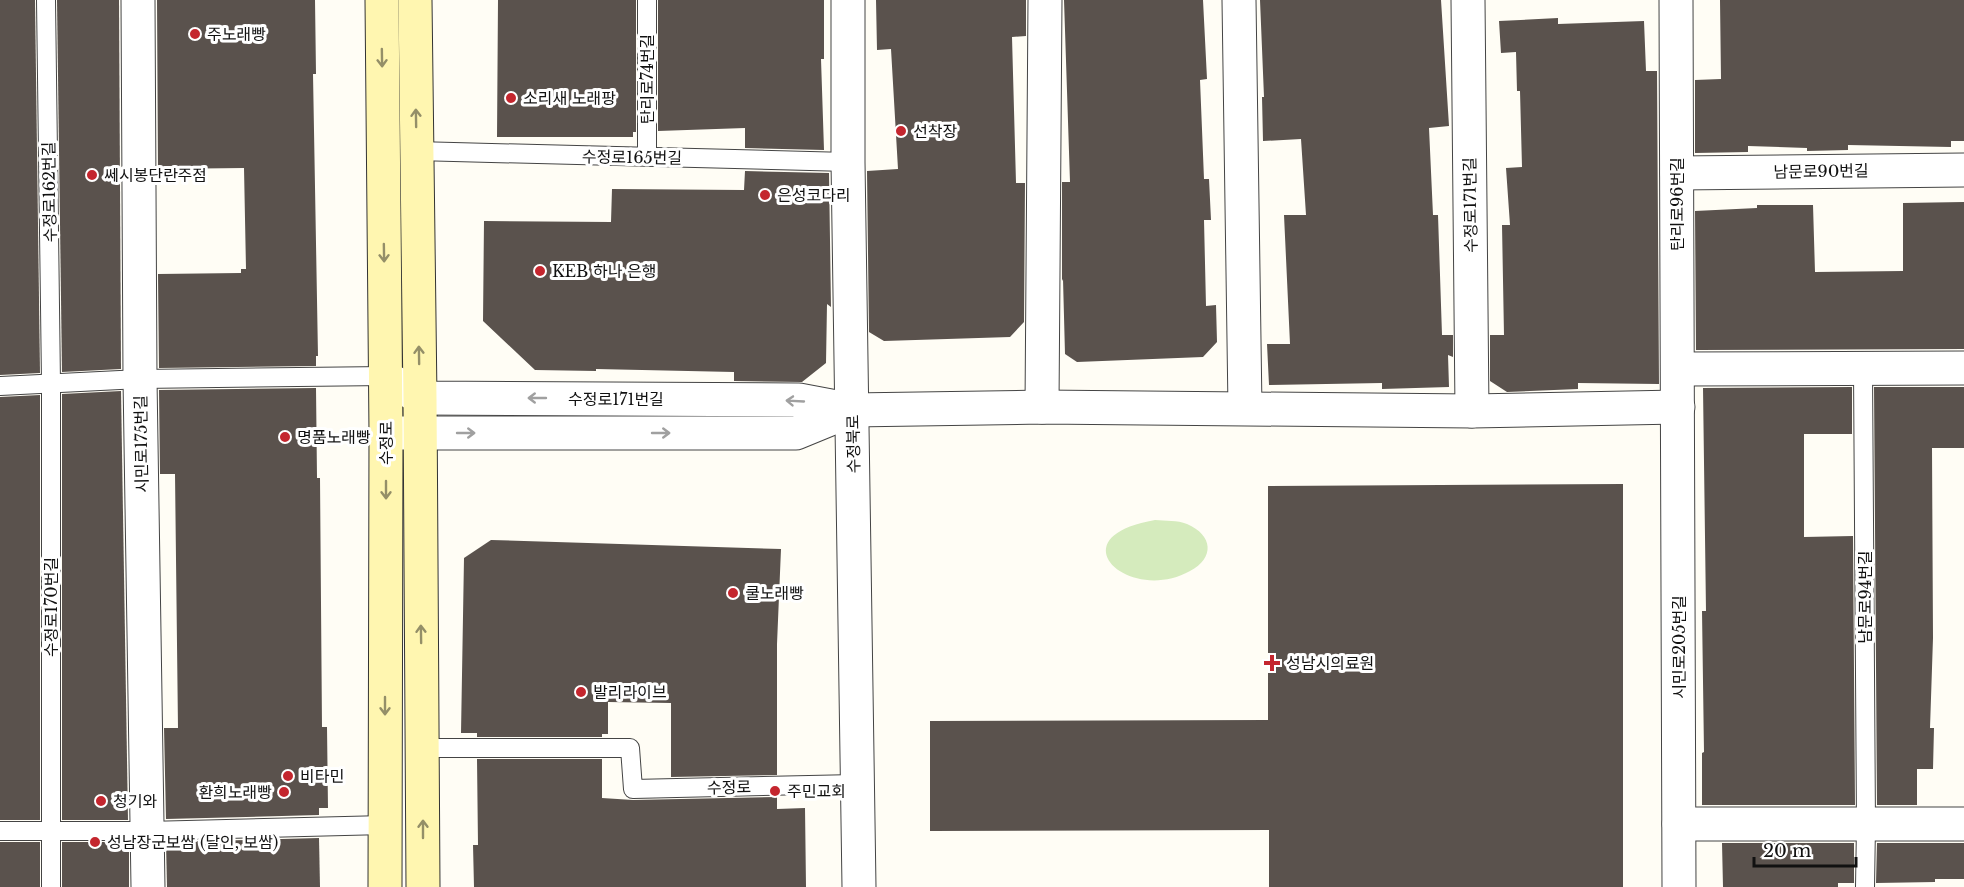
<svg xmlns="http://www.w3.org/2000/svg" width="1964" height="887" viewBox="0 0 1964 887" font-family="'Libre Baskerville','Noto Sans KR',serif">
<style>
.green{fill:#d5ebbd}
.building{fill:#5a524d}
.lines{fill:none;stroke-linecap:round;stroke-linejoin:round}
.lane-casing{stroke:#444;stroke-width:20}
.street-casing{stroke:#444;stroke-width:35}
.secondary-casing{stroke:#333;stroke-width:35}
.lane{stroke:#fff;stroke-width:18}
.street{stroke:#fff;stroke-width:33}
.secondary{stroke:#fff6b0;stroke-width:33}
.oneway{stroke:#948f68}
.oneway2{stroke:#a0a0a0}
.poi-dot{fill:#c4262e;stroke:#fff;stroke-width:2}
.labels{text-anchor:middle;stroke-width:6;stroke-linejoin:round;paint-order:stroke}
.poi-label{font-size:16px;fill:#111;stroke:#fff;text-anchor:start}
.street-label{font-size:16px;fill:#111;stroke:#fff}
</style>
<rect width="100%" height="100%" fill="#fffdf5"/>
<path class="green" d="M1155,520C1166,521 1177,520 1187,524C1213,535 1215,558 1190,571C1129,605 1055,537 1155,520Z"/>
<g class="building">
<path d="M0,0H35L40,373L0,375Z"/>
<path d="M57,0H119L121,369L62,372Z"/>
<path d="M157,0H315L316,74H313L318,356H316V366L159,368L158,274L241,273V269H246L244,168L158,169Z"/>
<path d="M498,0H636V132H633V137H497Z"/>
<path d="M658,0H824V59H821L824,150L745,148V128L658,131Z"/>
<path d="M876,0H1026V36L1012,37L1016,183H1025L1024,322L1010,337L884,341L869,332L867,171L898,169L891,49L877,50Z"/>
<path d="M1064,0H1203L1207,79L1200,80L1204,179H1209L1211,220H1204L1206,306L1216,305L1217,342L1203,357L1077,362L1065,354L1063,279L1062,281V182H1070Z"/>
<path d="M1260,0H1441L1449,126L1429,128L1433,215H1438L1442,335H1453V357L1448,355L1449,387L1382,389V383L1269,385L1267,344H1290L1284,215H1306L1301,139L1263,141L1262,97H1264Z"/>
<path d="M1720,0H1964V141H1951V147L1848,145V150L1807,151V148L1748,146V152L1695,153V80L1721,79Z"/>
<path d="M1558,18V24L1644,21L1646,71H1657L1659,384L1578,383V389L1507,392L1490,381V335H1504L1502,225H1510L1506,168L1522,167L1520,91H1517L1516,52L1501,53L1499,21Z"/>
<path d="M745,171L829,173L831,307L827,304L826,363L802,382L734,381V372L596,369V371L535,370L483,321L484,221L611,222L612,189L744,190Z"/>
<path d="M1964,202V349L1696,350L1695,211L1757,208V205H1813L1815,272L1903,271V203Z"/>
<path d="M1852,387V434H1804V537L1853,536L1855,805H1702V753L1704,752L1702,611H1706L1703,388Z"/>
<path d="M1874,387H1964V448H1932L1933,638L1930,728H1934L1933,769H1917V805H1877Z"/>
<path d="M316,388L317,478H320L322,727H327L328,808H319V815L166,819L164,728H178L175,474H160L159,390Z"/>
<path d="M121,391L128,820H62V394Z"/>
<path d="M40,395V820H0V397Z"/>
<path d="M1623,484V887H1269V830L930,831V721L1268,720V486Z"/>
<path d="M491,540L781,549L777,644V775L671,777V703L608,702V734H602V737H477V733H461L464,558Z"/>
<path d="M477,759H602V798L633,800L777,797V809L805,808L806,887H474L473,845H478Z"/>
<path d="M319,838L320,887H167L166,842Z"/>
<rect x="0" y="842" width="40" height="45"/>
<rect x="62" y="842" width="67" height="45"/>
<path d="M1722,843H1854V883H1838V887H1723Z"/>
<path d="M1877,843H1964V879H1935V882L1876,883Z"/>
</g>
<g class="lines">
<defs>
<g id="lane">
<path d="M46,0L51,383V887"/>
<path d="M647,0V157"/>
<path d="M416,151L848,162"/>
<path d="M1863,369L1866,825L1865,887"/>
<path d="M0,386L140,379L386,376"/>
<path d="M423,748H630L633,789L856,784"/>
<path d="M0,831H147L385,825"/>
</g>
<g id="street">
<path d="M138,0L140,379L148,887"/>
<path d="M848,0V162L859,887"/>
<path d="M1239,0L1245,408"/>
<path d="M1468,0L1472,411"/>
<path d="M1676,0L1679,887"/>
<path d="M1677,173L1964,170"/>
<path d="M1678,369L1964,368"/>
<path d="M396,383L420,398L799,400L852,410L1042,407L1472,411L1678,407"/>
<path d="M1042,407L1045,0"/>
<path d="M391,433H796L852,410"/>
<path d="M1679,824H1964"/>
</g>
<g id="secondary">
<path d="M382,0L386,433L385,887"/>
<path d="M415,0L420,398L423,887"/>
</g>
</defs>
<use href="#lane" class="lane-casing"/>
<use href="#street" class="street-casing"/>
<use href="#secondary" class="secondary-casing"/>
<use href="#lane" class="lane"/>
<use href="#street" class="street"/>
<use href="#secondary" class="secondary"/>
</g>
<defs><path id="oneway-shaft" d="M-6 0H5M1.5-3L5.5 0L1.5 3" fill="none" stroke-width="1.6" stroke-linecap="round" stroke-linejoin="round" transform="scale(1.5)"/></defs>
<g class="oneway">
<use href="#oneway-shaft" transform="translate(382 58) rotate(89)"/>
<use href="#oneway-shaft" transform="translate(416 118) rotate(-91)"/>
<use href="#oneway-shaft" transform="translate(384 253) rotate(89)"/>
<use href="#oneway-shaft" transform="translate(419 355) rotate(-91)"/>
<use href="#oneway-shaft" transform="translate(386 490) rotate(90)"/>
<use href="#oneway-shaft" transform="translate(421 634) rotate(-91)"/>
<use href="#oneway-shaft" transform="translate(385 706) rotate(90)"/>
<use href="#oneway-shaft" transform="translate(423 829) rotate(-90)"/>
</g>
<g class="oneway2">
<use href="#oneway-shaft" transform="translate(537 398) rotate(-180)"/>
<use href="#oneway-shaft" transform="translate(795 401) rotate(-177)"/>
<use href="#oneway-shaft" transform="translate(466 433)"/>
<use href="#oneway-shaft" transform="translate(661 433)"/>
</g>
<g class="poi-dot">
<circle cx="195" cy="34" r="6"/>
<circle cx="511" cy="98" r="6"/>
<circle cx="901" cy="131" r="6"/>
<circle cx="92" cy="175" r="6"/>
<circle cx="765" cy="195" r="6"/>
<circle cx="540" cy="271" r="6"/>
<circle cx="285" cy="437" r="6"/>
<circle cx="733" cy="593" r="6"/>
<path d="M1269 654h6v6h6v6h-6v6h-6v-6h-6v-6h6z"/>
<circle cx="581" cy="692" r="6"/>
<circle cx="288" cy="776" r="6"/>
<circle cx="775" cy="791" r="6"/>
<circle cx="284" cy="792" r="6"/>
<circle cx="101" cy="801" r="6"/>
<circle cx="95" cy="842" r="6"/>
</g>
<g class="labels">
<g class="poi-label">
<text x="207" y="40">주노래빵</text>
<text x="523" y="104">소리새 노래팡</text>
<text x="913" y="137">선착장</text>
<text x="104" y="181">쎄시봉단란주점</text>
<text x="777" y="201">은성코다리</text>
<text x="552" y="277">KEB 하나 은행</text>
<text x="297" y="443">명품노래빵</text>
<text x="745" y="599">쿨노래빵</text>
<text x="1286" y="669">성남시의료원</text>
<text x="593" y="698">발리라이브</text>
<text x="300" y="782">비타민</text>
<text x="787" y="797">주민교회</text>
<text x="272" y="798" text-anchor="end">환희노래빵</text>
<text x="113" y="807">청기와</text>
<text x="107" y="848">성남장군보쌈 (달인, 보쌈)</text>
</g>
<g class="street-label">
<text transform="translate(647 79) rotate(-90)" y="6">탄리로74번길</text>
<text transform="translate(632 157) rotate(1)" y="6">수정로165번길</text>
<text transform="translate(1821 171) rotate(-1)" y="6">남문로90번길</text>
<text transform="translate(49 192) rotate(-91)" y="6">수정로162번길</text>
<text transform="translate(1677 204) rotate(-90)" y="6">탄리로96번길</text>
<text transform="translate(1470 205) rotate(-91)" y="6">수정로171번길</text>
<text x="616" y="405">수정로171번길</text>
<text transform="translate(386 443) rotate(-90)" y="6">수정로</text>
<text transform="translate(141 444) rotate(-91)" y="6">시민로175번길</text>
<text transform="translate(853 444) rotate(-91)" y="6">수정북로</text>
<text transform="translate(1865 597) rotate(-90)" y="6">남문로94번길</text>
<text transform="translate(51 607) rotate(-90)" y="6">수정로170번길</text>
<text transform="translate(1679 647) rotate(-90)" y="6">시민로205번길</text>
<text transform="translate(729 787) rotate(-1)" y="6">수정로</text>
</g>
</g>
<path d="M1754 857v9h102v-9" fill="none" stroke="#111111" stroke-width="3"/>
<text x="1763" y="857" font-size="18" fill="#111111" stroke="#ffffff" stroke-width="4.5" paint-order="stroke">20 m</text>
</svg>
